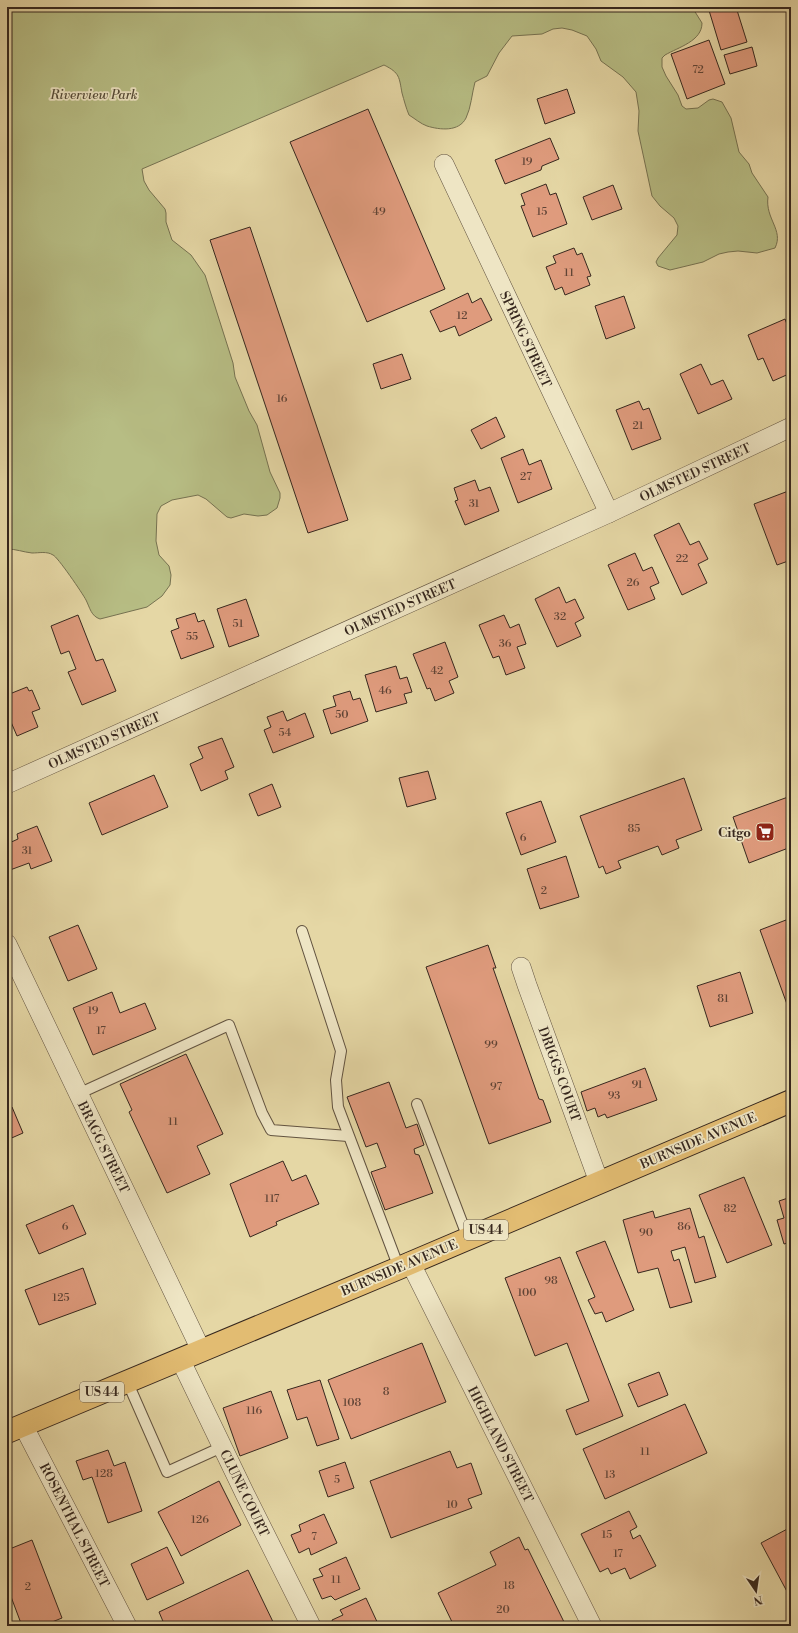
<svg xmlns="http://www.w3.org/2000/svg" width="798" height="1633" viewBox="0 0 798 1633" font-family="'Libre Bodoni',serif">
<style>
.green{fill:#b7bd84;stroke:#767251}
.building{fill:#df9b7d;stroke:#36271e}
.lines{fill:none;stroke-linecap:round;stroke-linejoin:round}
.lane-casing{stroke:#625340;stroke-width:12}
.street-casing{stroke:#625340;stroke-width:20}
.primary-casing{stroke:#36271e;stroke-width:24}
.lane{stroke:#eee5c4;stroke-width:10}
.street{stroke:#eee5c4;stroke-width:19}
.primary{stroke:#e2bc72;stroke-width:22}
.labels{text-anchor:middle;stroke-width:3.5;stroke-linejoin:round;paint-order:stroke}
.number-label{font-size:11px;fill:#604436}
.shield{fill:#eee5c4;stroke:#6d6050;stroke-width:1}
.shield-label{font-size:12px;font-weight:bold;fill:#36271e}
.park-label{font-size:13px;font-style:italic;fill:#564c38;stroke:#eee5c4}
.street-label{font-size:13px;fill:#36271e;stroke:#eee5c4}
.poi-label{font-size:13px;font-weight:bold;fill:#36271e;stroke:#eee5c4;text-anchor:end}
</style>
<rect width="100%" height="100%" fill="#e5d7a5"/>
<filter id="stains"><feTurbulence type="fractalNoise" baseFrequency=".005" numOctaves="4"/><feColorMatrix values="0 0 0 0 .2 0 0 0 0 .09 0 0 0 0 .02 0 0 0 .5 -.17"/></filter>
<radialGradient id="worn" r=".72"><stop offset=".6" stop-color="#630" stop-opacity="0"/><stop offset="1" stop-color="#630" stop-opacity=".3"/></radialGradient>
<path class="green" d="M7,7H692L702,23C702,41 679,47 665,55L662,58V67L666,76L678,95L682,106L686,109L698,108L709,100L713,99L722,102L731,118L739,152L749,164L752,173L768,197C765,219 784,230 775,248L757,253L738,251L728,252L719,254L703,262L670,270L658,266L656,262L658,258L677,235L678,226L674,218L660,206L652,196L638,131L639,111L636,92L623,77L601,61L596,49L587,36L572,30L562,28L553,29L542,34L512,36L499,53L487,76L475,82C472,93 471,108 466,118C459,132 440,130 427,126C421,124 414,118 409,115C406,108 404,100 402,93C399,77 400,73 384,65L142,169L144,181L149,190L165,209L166,213V222L172,240L191,255L205,275L233,363L235,377L249,411L257,425L270,472L280,493V498L277,508L267,515L258,516L244,514L231,518L227,517L206,499L198,495L172,500L161,506L157,514L156,541L159,555L169,566L171,575L170,585L162,596L147,607L100,619C91,616 90,608 86,600C83,594 57,556 53,555C47,551 39,553 32,553C23,552 16,549 7,549Z"/>
<g class="building">
<path d="M708,7H736L747,42L721,50Z"/>
<path d="M709,40L725,84L687,99L671,54Z"/>
<path d="M752,47L757,66L730,74L724,55Z"/>
<path d="M567,89L575,113L545,124L537,99Z"/>
<path d="M368,109L445,289L367,322L290,142Z"/>
<path d="M550,138L559,159L542,166L541,170L505,184L495,160Z"/>
<path d="M546,184L550,195L556,193L567,224L533,237L521,206L525,205L521,194Z"/>
<path d="M613,185L622,209L592,220L583,197Z"/>
<path d="M250,227L348,520L308,533L210,240Z"/>
<path d="M574,248L577,255L582,253L591,276L587,277L590,285L565,295L562,287L555,290L546,267L556,263L553,256Z"/>
<path d="M468,293L472,303L481,298L492,320L459,336L455,326L440,332L430,311Z"/>
<path d="M624,296L635,328L606,339L595,306Z"/>
<path d="M785,319L791,335V373L773,381L763,358L758,360L748,335Z"/>
<path d="M402,354L411,379L381,389L373,364Z"/>
<path d="M701,364L711,385L723,380L732,399L698,414L680,374Z"/>
<path d="M639,401L643,410L649,408L661,439L632,450L616,410Z"/>
<path d="M496,417L505,437L481,449L471,430Z"/>
<path d="M523,449L529,465L541,460L552,489L518,503L501,458Z"/>
<path d="M475,480L479,491L490,487L499,511L465,525L455,501L458,500L454,488Z"/>
<path d="M791,490V560L777,565L754,504Z"/>
<path d="M679,523L690,545L699,541L708,559L698,564L707,583L682,595L654,535Z"/>
<path d="M635,553L643,571L652,567L659,583L650,587L655,599L628,610L608,565Z"/>
<path d="M559,587L566,603L575,599L584,618L575,623L581,636L557,647L535,599Z"/>
<path d="M246,599L259,636L229,647L217,609Z"/>
<path d="M195,613L198,622L204,620L214,647L181,659L171,631L179,628L176,619Z"/>
<path d="M78,615L96,661L103,659L116,691L82,705L68,672L76,669L69,651L61,654L51,626Z"/>
<path d="M504,615L510,628L519,624L526,644L517,647L525,668L506,675L499,656L493,658L479,625Z"/>
<path d="M445,642L458,677L449,681L454,693L435,701L430,688L427,689L413,654Z"/>
<path d="M396,666L400,679L407,677L412,692L404,694L407,703L376,712L365,675Z"/>
<path d="M27,687L29,691L32,690L40,709L32,712L38,727L17,736L11,722H7V695Z"/>
<path d="M350,691L353,700L360,698L368,721L331,734L323,710L336,706L333,696Z"/>
<path d="M283,711L287,721L305,713L314,737L273,753L264,730L271,727L267,717Z"/>
<path d="M222,738L234,767L225,771L228,779L201,791L190,764L203,758L198,747Z"/>
<path d="M428,771L436,799L407,807L399,778Z"/>
<path d="M154,775L168,807L102,835L89,803Z"/>
<path d="M684,778L702,830L676,840L679,848L662,855L658,846L618,861L621,868L606,874L603,866L599,868L580,816Z"/>
<path d="M272,784L281,807L258,816L249,794Z"/>
<path d="M788,797L791,805V847L749,863L733,817Z"/>
<path d="M541,801L556,842L521,855L506,813Z"/>
<path d="M37,826L52,861L31,869L29,863L10,870L7,863V844L18,839L17,834Z"/>
<path d="M566,856L579,897L540,909L527,869Z"/>
<path d="M786,920L791,933V1006L788,1007L760,930Z"/>
<path d="M78,925L97,969L68,981L49,937Z"/>
<path d="M488,945L496,968H493L539,1099L543,1100L551,1122L489,1144L426,967Z"/>
<path d="M740,972L753,1013L710,1027L697,986Z"/>
<path d="M112,992L120,1013L145,1003L156,1029L93,1055L73,1008Z"/>
<path d="M186,1054L223,1134L197,1146L210,1174L167,1193L129,1112L132,1110L120,1084Z"/>
<path d="M645,1068L657,1100L607,1118L605,1114L598,1117L595,1108L587,1111L581,1092Z"/>
<path d="M389,1082L406,1128L417,1124L424,1145L414,1149L415,1154L419,1155L433,1193L385,1210L371,1172L386,1167L377,1143L366,1147L347,1097Z"/>
<path d="M12,1107L23,1133L7,1140V1109Z"/>
<path d="M283,1161L292,1181L306,1175L319,1204L276,1222L277,1225L250,1237L230,1184Z"/>
<path d="M744,1177L772,1245L727,1263L699,1195Z"/>
<path d="M791,1197V1242L784,1244L777,1220L784,1218L779,1201Z"/>
<path d="M73,1205L86,1234L39,1254L26,1225Z"/>
<path d="M690,1208L699,1238L704,1236L716,1277L695,1283L685,1247L671,1251L674,1261L679,1259L692,1302L670,1308L658,1268L638,1273L623,1220L653,1211L655,1218Z"/>
<path d="M605,1241L634,1310L606,1322L602,1312L595,1314L588,1300L595,1297L576,1252Z"/>
<path d="M560,1257L623,1416L576,1435L566,1410L589,1401L567,1343L535,1356L505,1278Z"/>
<path d="M83,1268L96,1304L39,1325L25,1290Z"/>
<path d="M422,1343L446,1402L351,1439L328,1380Z"/>
<path d="M659,1372L668,1395L638,1407L628,1384Z"/>
<path d="M320,1380L339,1439L317,1446L307,1417L297,1420L287,1390Z"/>
<path d="M271,1391L288,1438L240,1456L223,1408Z"/>
<path d="M685,1404L707,1453L605,1499L583,1449Z"/>
<path d="M108,1450L114,1466L125,1462L142,1511L108,1523L92,1477L83,1480L76,1461Z"/>
<path d="M450,1451L457,1468L471,1463L482,1494L468,1499L472,1508L391,1538L370,1481Z"/>
<path d="M345,1462L354,1488L328,1497L319,1471Z"/>
<path d="M219,1481L241,1525L181,1556L158,1512Z"/>
<path d="M629,1511L637,1527L630,1531L633,1539L640,1535L656,1566L630,1579L625,1568L611,1574L608,1568L600,1572L581,1534Z"/>
<path d="M324,1514L337,1543L311,1555L309,1548L299,1553L291,1535L301,1531L299,1525Z"/>
<path d="M791,1527V1599L761,1543Z"/>
<path d="M519,1537L525,1550L528,1549L566,1626H454L438,1593L496,1565L490,1552Z"/>
<path d="M32,1540L62,1618L42,1626H22L7,1586V1550Z"/>
<path d="M167,1547L184,1583L147,1600L131,1564Z"/>
<path d="M346,1557L360,1589L335,1600L331,1596L322,1599L313,1579L323,1576L319,1569Z"/>
<path d="M248,1570L275,1626H165L159,1612Z"/>
<path d="M366,1598L379,1626H334L332,1620L343,1615L340,1610Z"/>
</g>
<g class="lines">
<defs>
<g id="lane">
<path d="M302,931L341,1051L336,1080L338,1107L399,1268"/>
<path d="M78,1094L229,1025L262,1113L271,1130L348,1136"/>
<path d="M417,1104L468,1238"/>
<path d="M127,1381L167,1472L222,1447"/>
</g>
<g id="street">
<path d="M444,164L609,513"/>
<path d="M7,784L609,513L791,427"/>
<path d="M7,944L201,1350"/>
<path d="M521,967L527,985L599,1182"/>
<path d="M410,1262L592,1626"/>
<path d="M180,1359L245,1494L311,1626"/>
<path d="M23,1425L127,1626"/>
</g>
<path id="primary" d="M7,1432L399,1268L791,1101"/>
</defs>
<use href="#lane" class="lane-casing"/>
<use href="#street" class="street-casing"/>
<use href="#primary" class="primary-casing"/>
<use href="#lane" class="lane"/>
<use href="#street" class="street"/>
<use href="#primary" class="primary"/>
</g>
<defs>
<symbol id="supermarket-square" viewBox="-11 -11 22 22"><rect x="-9" y="-9" width="18" height="18" rx="4" fill="#8f2418" stroke="#eee5c4"/><path d="M-6-5.5h2.5l.6 2H6L4.5 2H-2.5L-4.4-4H-6ZM-1.5 3.2a1.3 1.3 0 1 0 .1 0ZM3 3.2a1.3 1.3 0 1 0 .1 0Z" fill="#fff"/></symbol>
</defs>
<g fill-rule="evenodd">
<use href="#supermarket-square" x="754" y="821" width="22" height="22"/>
</g>
<g class="labels">
<g class="number-label">
<text x="698" y="73">72</text>
<text x="527" y="165">19</text>
<text x="379" y="215">49</text>
<text x="542" y="215">15</text>
<text x="569" y="276">11</text>
<text x="462" y="319">12</text>
<text x="282" y="402">16</text>
<text x="638" y="429">21</text>
<text x="526" y="480">27</text>
<text x="474" y="507">31</text>
<text x="682" y="562">22</text>
<text x="633" y="586">26</text>
<text x="560" y="620">32</text>
<text x="238" y="627">51</text>
<text x="192" y="640">55</text>
<text x="505" y="647">36</text>
<text x="437" y="674">42</text>
<text x="385" y="694">46</text>
<text x="342" y="718">50</text>
<text x="285" y="736">54</text>
<text x="634" y="832">85</text>
<text x="523" y="841">6</text>
<text x="27" y="854">31</text>
<text x="544" y="894">2</text>
<text x="723" y="1002">81</text>
<text x="93" y="1014">19</text>
<text x="101" y="1034">17</text>
<text x="491" y="1048">99</text>
<text x="637" y="1088">91</text>
<text x="496" y="1090">97</text>
<text x="614" y="1099">93</text>
<text x="173" y="1125">11</text>
<text x="272" y="1202">117</text>
<text x="730" y="1212">82</text>
<text x="65" y="1230">6</text>
<text x="684" y="1230">86</text>
<text x="646" y="1236">90</text>
<text x="551" y="1284">98</text>
<text x="527" y="1296">100</text>
<text x="61" y="1301">125</text>
<text x="386" y="1395">8</text>
<text x="352" y="1406">108</text>
<text x="254" y="1414">116</text>
<text x="645" y="1455">11</text>
<text x="104" y="1477">128</text>
<text x="610" y="1478">13</text>
<text x="337" y="1483">5</text>
<text x="452" y="1508">10</text>
<text x="200" y="1523">126</text>
<text x="607" y="1538">15</text>
<text x="314" y="1540">7</text>
<text x="618" y="1557">17</text>
<text x="336" y="1583">11</text>
<text x="509" y="1589">18</text>
<text x="28" y="1590">2</text>
<text x="503" y="1613">20</text>
</g>
<g class="shield">
<rect x="464" y="1220" width="44" height="20" rx="3"/>
<rect x="80" y="1382" width="44" height="20" rx="3"/>
</g>
<g class="shield-label">
<text x="486" y="1234">US 44</text>
<text x="102" y="1396">US 44</text>
</g>
<g class="park-label">
<text x="94" y="99">Riverview Park</text>
</g>
<g class="street-label">
<text transform="translate(526 339) rotate(65)" y="5">SPRING STREET</text>
<text transform="translate(695 472) rotate(-25)" y="5">OLMSTED STREET</text>
<text transform="translate(400 607) rotate(-24)" y="5">OLMSTED STREET</text>
<text transform="translate(104 740) rotate(-24)" y="5">OLMSTED STREET</text>
<text transform="translate(560 1074) rotate(70)" y="5">DRIGGS COURT</text>
<text transform="translate(698 1140) rotate(-23)" y="5">BURNSIDE AVENUE</text>
<text transform="translate(104 1147) rotate(64)" y="5">BRAGG STREET</text>
<text transform="translate(399 1267) rotate(-23)" y="5">BURNSIDE AVENUE</text>
<text transform="translate(501 1444) rotate(63)" y="5">HIGHLAND STREET</text>
<text transform="translate(245 1493) rotate(64)" y="5">CLUNE COURT</text>
<text transform="translate(75 1525) rotate(63)" y="5">ROSENTHAL STREET</text>
</g>
<g class="poi-label">
<text x="751" y="837">Citgo</text>
</g>
</g>
<rect width="798" height="1633" fill="none" stroke="#e5d7a5" stroke-width="24"/>
<rect x="8" y="8" width="782" height="1617" fill="none" stroke="#36271e" stroke-width="2"/>
<rect x="12" y="12" width="774" height="1609" fill="none" stroke="#36271e"/>
<g transform="translate(756 1591) rotate(167)" stroke="#eee5c4" stroke-width="3" paint-order="stroke">
<path d="M0-3L7 15L0 10L-7 15Z" fill="#36271e"/>
<text y="-6" font-size="11" font-weight="bold" text-anchor="middle" fill="#36271e">N</text>
</g>
<rect width="100%" height="100%" filter="url(#stains)"/>
<rect width="100%" height="100%" fill="url(#worn)"/>
</svg>
